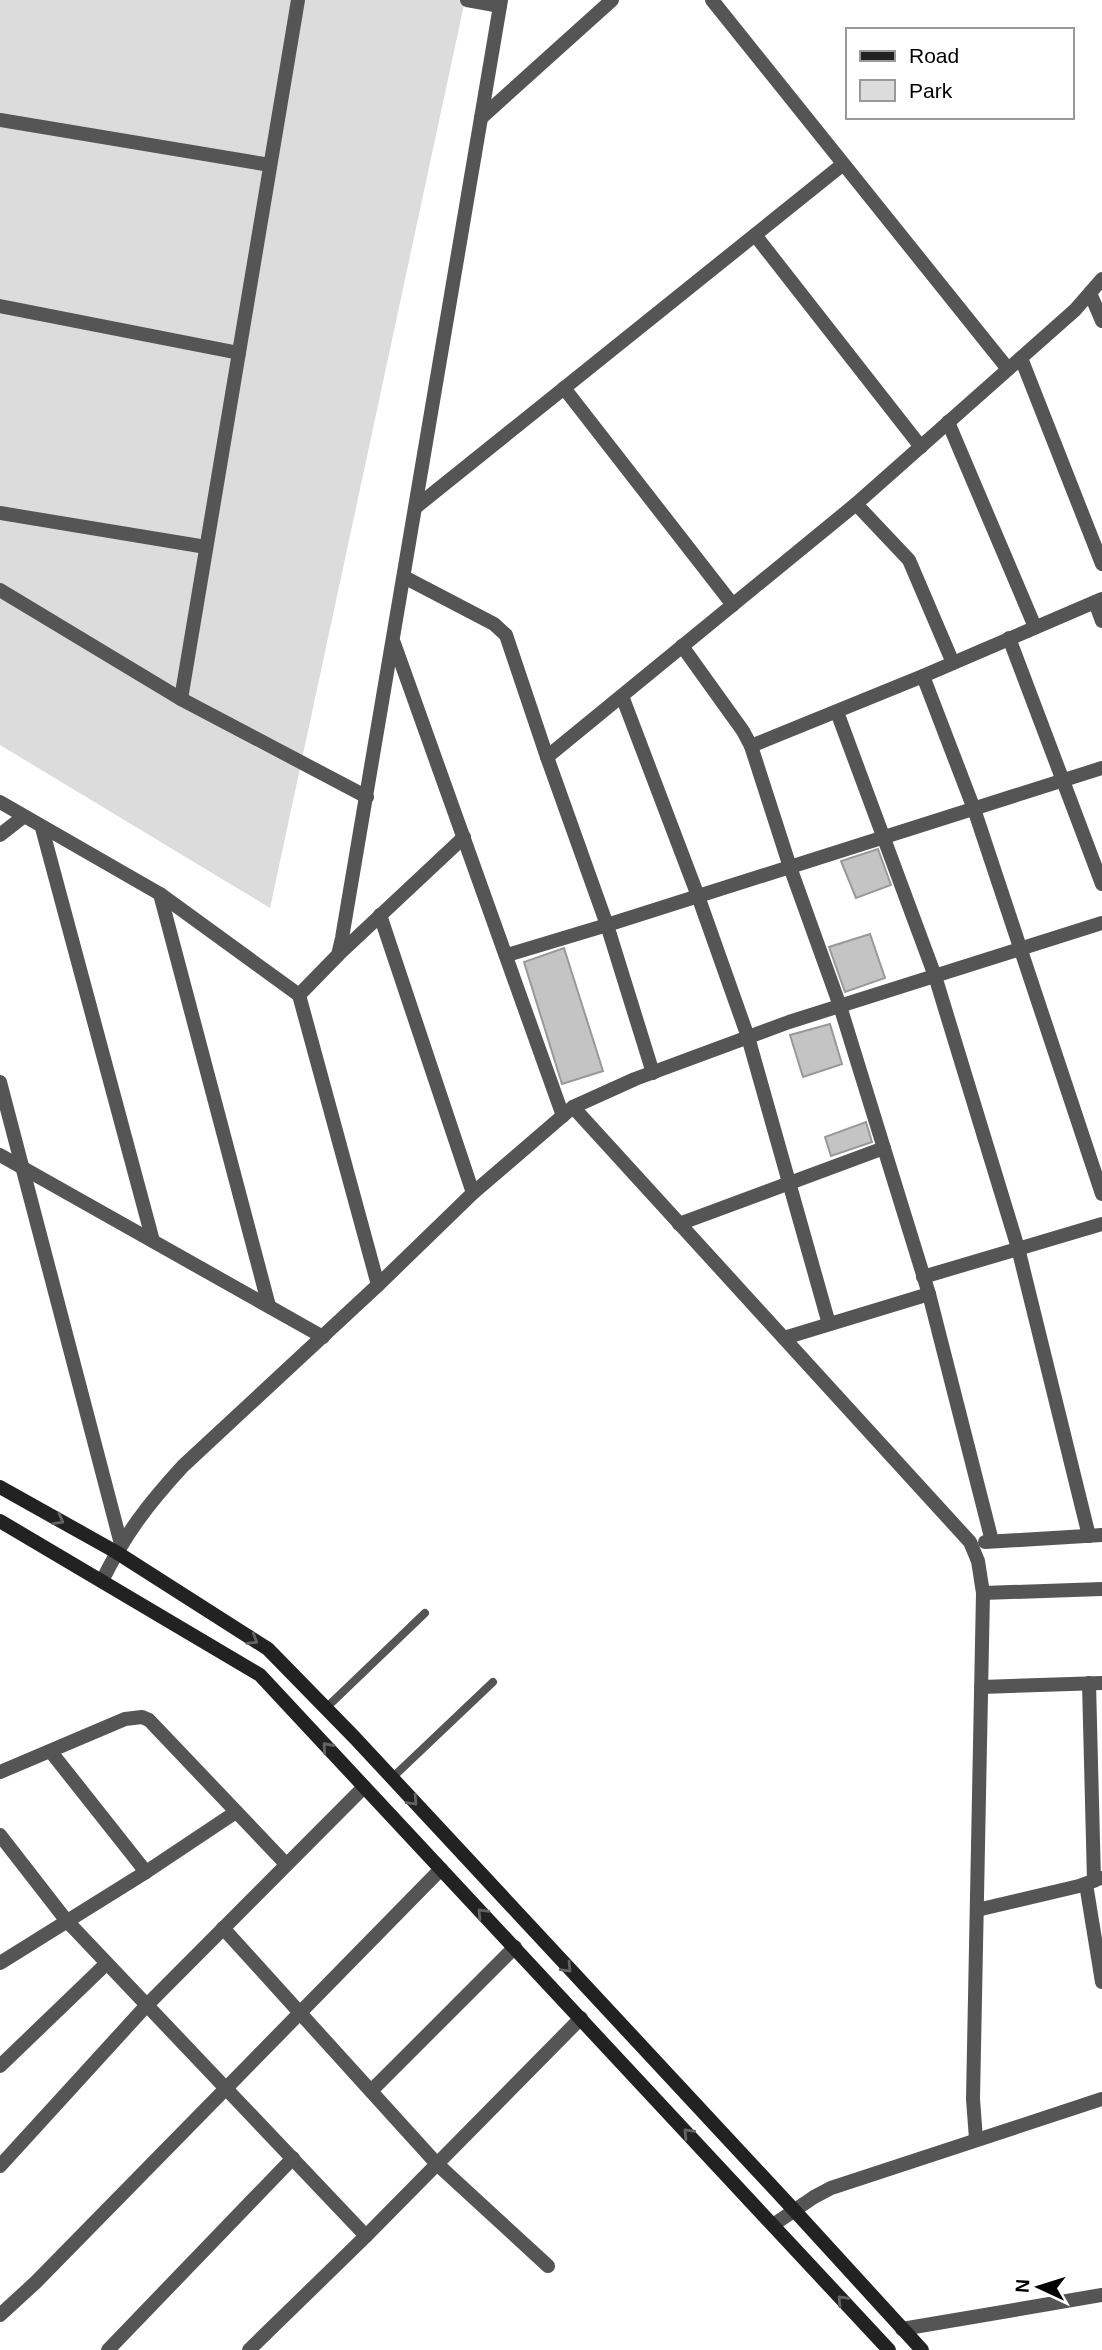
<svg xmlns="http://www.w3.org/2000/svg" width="1102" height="2350" viewBox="0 0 1102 2350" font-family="Arial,sans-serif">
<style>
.green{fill:#dcdcdc}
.building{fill:#c4c4c4;stroke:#999;stroke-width:2}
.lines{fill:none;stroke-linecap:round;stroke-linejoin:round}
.lane{stroke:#555;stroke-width:8}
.street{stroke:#555;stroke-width:14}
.secondary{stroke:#222;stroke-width:14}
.oneway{stroke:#646464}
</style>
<rect width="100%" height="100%" fill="#fff"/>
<path class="green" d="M0,0H465L270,908L0,745Z"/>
<g class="building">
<path d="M878,849L891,885L856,898L841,861Z"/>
<path d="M870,934L885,978L845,992L829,947Z"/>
<path d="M564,948L603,1071L562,1084L524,962Z"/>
<path d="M830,1024L842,1064L803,1077L790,1035Z"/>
<path d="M866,1122L872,1142L831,1156L825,1137Z"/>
</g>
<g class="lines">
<g class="lane">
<path d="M326,1708L425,1613"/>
<path d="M392,1778L493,1682"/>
</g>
<g class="street">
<path d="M467,0L500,6"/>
<path d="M712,0L1008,369"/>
<path d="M481,118L612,0"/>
<path d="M0,120L270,165"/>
<path d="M755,235L921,447"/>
<path d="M1090,293L1102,321"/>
<path d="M0,306L239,353"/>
<path d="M1021,358L1102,564"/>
<path d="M564,388L733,605"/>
<path d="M948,422L1035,627"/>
<path d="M856,504L909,560L953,663"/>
<path d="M416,507L842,165"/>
<path d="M0,513L206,547"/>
<path d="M404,577L494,624L506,635L547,757L607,925L653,1073"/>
<path d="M0,590L181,699L367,797"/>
<path d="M1095,602L1102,621"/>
<path d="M1009,638L1102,884"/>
<path d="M394,643L563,1116"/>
<path d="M682,646L743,731L751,746L790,867L840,1006L929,1294L992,1541"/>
<path d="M923,676L974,809L1102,1194"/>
<path d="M622,696L698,896L748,1037L829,1324"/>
<path d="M181,699L298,0"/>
<path d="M837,712L935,976L1018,1248L1089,1536"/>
<path d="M751,746L923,676L1102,599"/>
<path d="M547,757L856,504L1075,310L1102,279"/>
<path d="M0,802L160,894L299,995L338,955L342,938L501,0"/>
<path d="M42,828L153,1241"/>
<path d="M0,835L23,817"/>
<path d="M160,894L269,1306"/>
<path d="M380,915L473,1193"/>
<path d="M338,955L464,837"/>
<path d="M507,955L607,925L1102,768"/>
<path d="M299,995L378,1285"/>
<path d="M0,1082L121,1544"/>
<path d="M573,1107L970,1542L978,1561L983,1593L973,2099L976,2139"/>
<path d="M0,1155L323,1337"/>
<path d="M679,1224L884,1148"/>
<path d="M923,1277L1102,1224"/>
<path d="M784,1338L929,1294"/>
<path d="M985,1542L1102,1535"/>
<path d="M102,1581C125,1534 148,1504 183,1466L378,1285L473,1193L573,1107L635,1079L789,1022L1102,923"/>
<path d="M983,1593L1102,1589"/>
<path d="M1089,1683L1094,1881"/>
<path d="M981,1687L1102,1683"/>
<path d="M51,1752L146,1872"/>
<path d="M0,1772L125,1719L142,1717L149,1720L286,1864"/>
<path d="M0,1835L66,1920L366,2236"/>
<path d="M1086,1884L1102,1982"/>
<path d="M977,1910L1079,1886L1101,1878"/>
<path d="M223,1928L437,2164L548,2266"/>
<path d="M0,1963L146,1872L236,1812"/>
<path d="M0,2066L106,1964"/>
<path d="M371,2091L515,1947"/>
<path d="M0,2166L146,2006L364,1787"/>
<path d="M773,2225L814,2197L831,2188L1102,2099"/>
<path d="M0,2315L36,2282L441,1869"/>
<path d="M902,2329L1102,2295"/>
<path d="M108,2350L293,2158"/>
<path d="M249,2350L366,2236L581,2018"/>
</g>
<g class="secondary">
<path d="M0,1487L116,1552L268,1649L355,1738L794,2210L922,2350"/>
<path d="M0,1521L260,1675L889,2350"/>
</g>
</g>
<defs><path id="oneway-chevron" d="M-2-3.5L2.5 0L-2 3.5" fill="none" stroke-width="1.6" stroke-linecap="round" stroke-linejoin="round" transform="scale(1.75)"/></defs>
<g class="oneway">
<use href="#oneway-chevron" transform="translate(59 1520) rotate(29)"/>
<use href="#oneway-chevron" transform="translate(253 1640) rotate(32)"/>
<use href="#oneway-chevron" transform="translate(327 1747) rotate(-132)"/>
<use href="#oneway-chevron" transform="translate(413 1801) rotate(47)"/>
<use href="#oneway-chevron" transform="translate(482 1913) rotate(-133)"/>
<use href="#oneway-chevron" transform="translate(567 1968) rotate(47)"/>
<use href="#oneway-chevron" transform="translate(688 2133) rotate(-133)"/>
<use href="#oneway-chevron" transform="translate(842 2300) rotate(-133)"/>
</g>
<rect x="846" y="28" width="228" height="91" fill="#ffffff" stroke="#999999" stroke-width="2"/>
<rect x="860" y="51" width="35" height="10" fill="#222222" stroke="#999999" stroke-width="2"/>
<text x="909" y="63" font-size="21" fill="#000000">Road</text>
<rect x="860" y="80" width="35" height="21" fill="#dcdcdc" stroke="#999999" stroke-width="2"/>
<text x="909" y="98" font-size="21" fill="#000000">Park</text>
<g transform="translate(1039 2287) rotate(274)" stroke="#ffffff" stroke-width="5" paint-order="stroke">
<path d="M0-5L12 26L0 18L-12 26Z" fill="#000000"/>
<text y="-10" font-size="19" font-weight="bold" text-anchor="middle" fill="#000000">N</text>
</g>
</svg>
